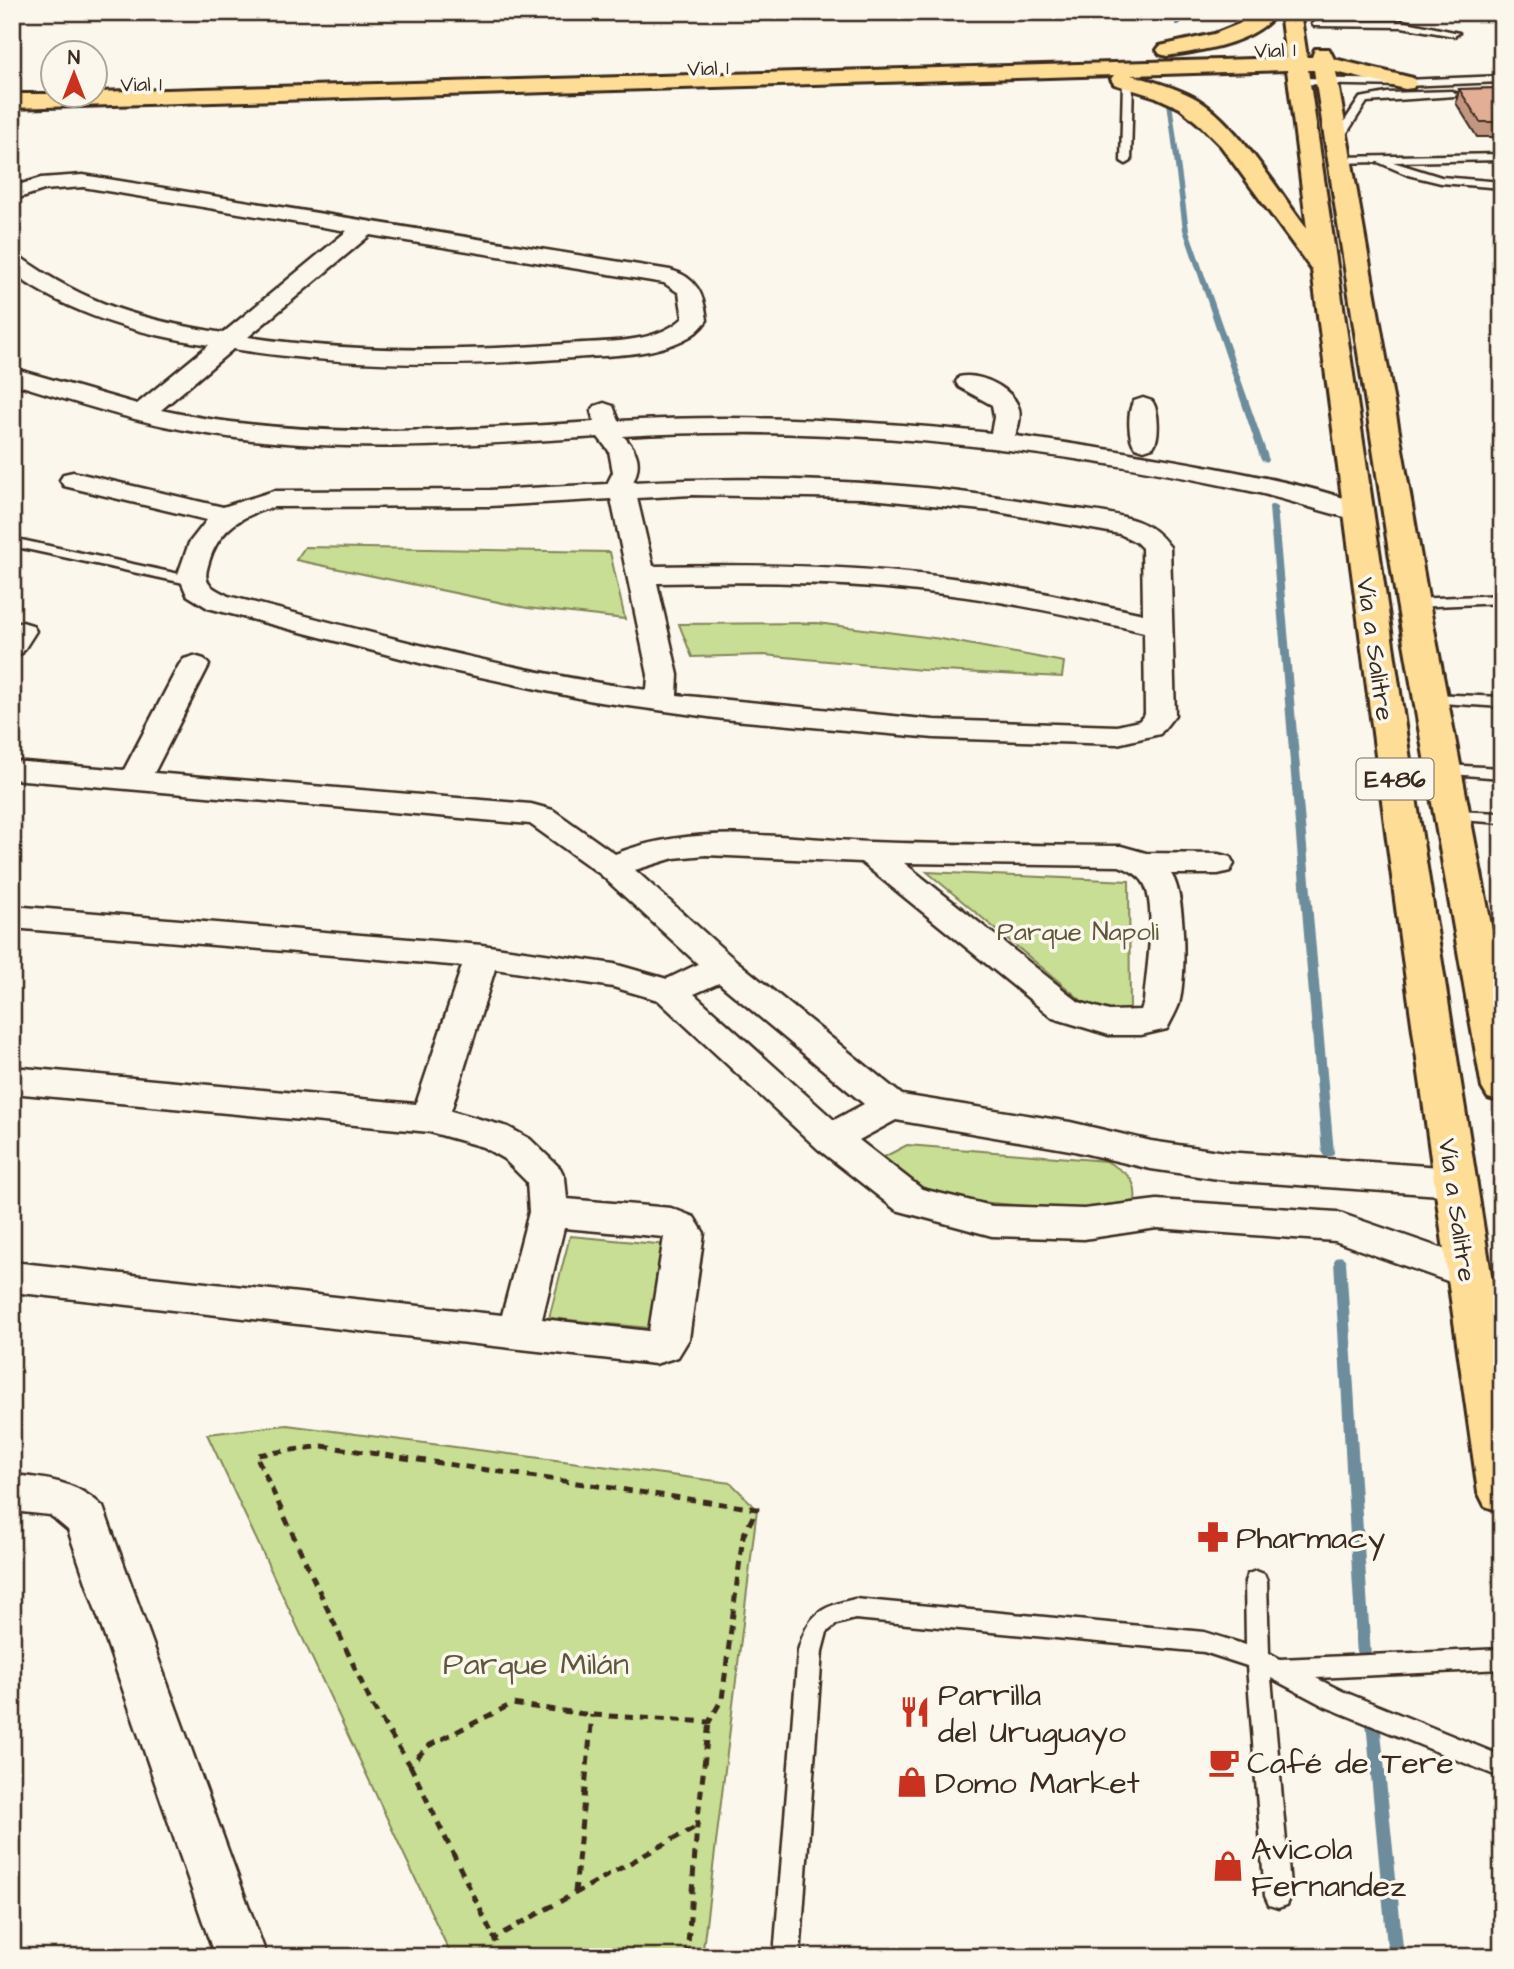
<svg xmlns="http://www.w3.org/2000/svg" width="1514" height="1969" viewBox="0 0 1514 1969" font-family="'Architects Daughter',sans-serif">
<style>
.green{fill:#c8de94;stroke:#828459;stroke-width:2}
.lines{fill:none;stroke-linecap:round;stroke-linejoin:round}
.stream{fill:#6d8c9c;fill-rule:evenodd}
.lane-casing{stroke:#3b2a1e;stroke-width:5}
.street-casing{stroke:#3b2a1e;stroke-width:5}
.primary-casing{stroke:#3b2a1e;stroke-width:6}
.path{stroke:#3b2a1e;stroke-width:5;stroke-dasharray:9 7;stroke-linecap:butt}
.lane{fill:#fbf7ec;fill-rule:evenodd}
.street{fill:#fbf7ec;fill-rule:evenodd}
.primary{fill:#fedd96;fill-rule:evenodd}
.wall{fill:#c29680;stroke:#3b2a1e;stroke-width:2}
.building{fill:#e2ae95;stroke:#3b2a1e;stroke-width:2}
.labels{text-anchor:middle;stroke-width:7;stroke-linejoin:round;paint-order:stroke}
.far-street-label{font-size:21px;fill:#3b2a1e;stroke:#fbf7ec}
.shield{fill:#fbf7ec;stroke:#75685c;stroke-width:2}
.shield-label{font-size:24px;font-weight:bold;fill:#3b2a1e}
.street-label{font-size:26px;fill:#3b2a1e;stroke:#fbf7ec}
.park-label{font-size:26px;fill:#5e573c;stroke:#fbf7ec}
.near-poi-label{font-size:32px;fill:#3b2a1e;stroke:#fbf7ec;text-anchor:start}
.near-park-label{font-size:32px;fill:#5e573c;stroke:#fbf7ec}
</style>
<rect width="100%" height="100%" fill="#fbf7ec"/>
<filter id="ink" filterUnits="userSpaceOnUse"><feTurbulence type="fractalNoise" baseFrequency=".0143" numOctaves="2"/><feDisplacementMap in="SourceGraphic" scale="14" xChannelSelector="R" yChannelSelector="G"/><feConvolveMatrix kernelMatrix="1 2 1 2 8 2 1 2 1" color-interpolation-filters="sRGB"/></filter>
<g filter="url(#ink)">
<g class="green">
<path d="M305,547L610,552L625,619L527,608L296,560Z"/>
<path d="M817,623L941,639L1064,662L1062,677L922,670L764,655L692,657L679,624Z"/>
<path d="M927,872L1129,881L1130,1013L1093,1010Z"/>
<path d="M907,1145L1106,1161C1125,1172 1138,1178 1135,1202L1107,1213L934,1198L884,1157Z"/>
<path d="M570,1236L667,1245L650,1328L549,1318Z"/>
<path d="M287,1425L731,1483L757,1509L702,1957H452L207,1434Z"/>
</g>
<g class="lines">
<g class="stream">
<path d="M1187,12H1193L1179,25H1175V23Z"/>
<path d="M1167,102L1172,103L1189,230L1269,460L1268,462H1265L1261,460L1183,230Z"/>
<path d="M1270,505H1273L1277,507L1334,1153L1332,1156H1324L1322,1153L1269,507Z"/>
<path d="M1340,1256L1344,1258L1346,1261L1371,1657L1369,1661L1364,1663L1359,1661L1357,1657L1334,1261L1336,1258Z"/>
<path d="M1373,1716L1378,1717L1380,1722L1404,1957H1388L1366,1722L1368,1717Z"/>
</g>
<defs>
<g id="lane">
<path d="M1317,21H1402L1459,33L1454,36L1402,27L1314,26L1312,24Z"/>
<path d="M1502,76V82L1405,86L1300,84L1295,81L1300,78L1405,80Z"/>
<path d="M1128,77L1133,80L1131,161L1126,164L1121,161L1123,80Z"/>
<path d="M1452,91L1457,94L1455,96L1367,102L1341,142L1332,140L1360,98L1387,93Z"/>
<path d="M1502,154V160L1393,162L1441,177L1502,182V188L1441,183L1408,175L1378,162L1340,163L1335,160L1340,157Z"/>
<path d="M12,538L193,577L200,581L193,585L12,546Z"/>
<path d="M1502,595V603L1413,607L1406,603L1413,599Z"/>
<path d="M1431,694L1502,697V707L1426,702L1423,699L1426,696Z"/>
<path d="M1445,765L1502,768V778L1439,773L1437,770Z"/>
<path d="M1453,811L1502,813V823L1447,819L1445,816Z"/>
<path d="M1256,1571L1264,1574L1267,1581L1269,1653L1280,1659L1502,1649V1669L1316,1678L1342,1691L1502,1756V1778L1326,1707L1271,1678L1291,1896L1287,1905L1278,1908L1269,1905L1265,1896L1247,1666L1204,1652L855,1619L837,1624L827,1632L822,1651L800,1957H774L798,1651C808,1615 819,1607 855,1599L1204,1632L1246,1645L1245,1581L1248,1574Z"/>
</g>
<g id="street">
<path d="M83,175L670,270C697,277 704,295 707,320C701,329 692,336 683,340C650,356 609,355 573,358C460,367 346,367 233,349L161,410C303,441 450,431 594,422L591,411L595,406L604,403L613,406L619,421C743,414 867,420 991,433L994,417L992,405L959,387L956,382L959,377C979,372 1013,388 1019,409C1021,417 1018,428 1015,436C1064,442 1351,484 1370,512L1367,518L1357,520C1323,512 1289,500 1255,492C1048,447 834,424 623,436C638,451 642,463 633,482C772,475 912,481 1048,505C1077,510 1110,511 1137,521C1151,526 1161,535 1170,547L1175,715L1160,734L1117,744L934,738L723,719L593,701L439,668L208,608L187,595L178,574L189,543L207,520L64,486L60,480L64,474L73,472L223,507L274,491L490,490L607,484L613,472L609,451L598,437C469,445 337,455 208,434C141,424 77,403 12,383V368L137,404L209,345C139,334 70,315 12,273V255L20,257C87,305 143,320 223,333L347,231L83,187L44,190L12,200V187L41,178ZM370,235L664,283L679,293L683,318C654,345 603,341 566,344C461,352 353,353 248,337ZM692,495L861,498L992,511L1120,534L1136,542L1142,548L1143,614C1077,600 1012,585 945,577C848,565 750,564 653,566L637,498ZM611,499L648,675L647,690C505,671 367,631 228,596C223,593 213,589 209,584C204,577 207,569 209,562C218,530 243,514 274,507L490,506ZM657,583C753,581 849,582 944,594C1012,602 1078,617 1144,632L1145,714L1139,721L1117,726L934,720L677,695L678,675Z"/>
<path d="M1143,398L1152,401C1159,410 1160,438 1153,447L1144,450L1135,447C1128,438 1127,410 1134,401Z"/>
<path d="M22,622L32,625L36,631L22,653L12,656V625Z"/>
<path d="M194,656L204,659L209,665L154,773L531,804L553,810L615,854C697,822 784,838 870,842C953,845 1037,845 1121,846L1146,853L1218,854L1230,857L1234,864L1230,871L1218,874H1171C1186,894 1186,979 1179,1004C1176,1012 1171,1021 1167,1029L1141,1035H1109L1053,1018L861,862L706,855L674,858L635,870L734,959L902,1095L1070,1122L1151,1141L1225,1152L1455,1168L1469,1172L1474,1182L1469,1192L1455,1196L1225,1180L1151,1169L1070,1150L896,1120L859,1140L922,1189L992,1206L1084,1209L1157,1200L1337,1212L1481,1262L1487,1273L1481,1284L1467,1288L1335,1241L1157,1228L1084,1239L992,1236L896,1210L818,1149L658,1000L613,987L495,969L451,1111L508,1127L530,1139L560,1168L565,1178L567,1199L671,1208L694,1217L704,1233L689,1339L678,1357L655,1364L12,1292V1262L502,1315L529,1212L527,1182L504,1159L483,1147L430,1132L12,1093V1067L416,1104L462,966L12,928V906L482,945L614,964L667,979L698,964L600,874L530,824L12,779V761L124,770L179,665L184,659ZM904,863L1119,866C1130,870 1140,875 1145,885C1157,914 1146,971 1144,1002L1141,1010L1109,1011L1079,1002ZM719,983L864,1104L834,1120L694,994ZM564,1228L664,1237L649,1331L542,1319Z"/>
<path d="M12,1475C46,1478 78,1482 103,1507L267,1957H215L68,1530L50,1515L12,1511Z"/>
</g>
<g id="primary">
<path d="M1255,12H1278C1254,44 1203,50 1167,56L1160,54L1157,50L1160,46L1214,34L1239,24Z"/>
<path d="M1280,12H1300L1307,57H1312L1315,49H1329L1334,59L1413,78L1416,83L1413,88L1405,89L1336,72L1429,603L1502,982V1102L1488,1098L1482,1088L1397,603L1314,70H1308L1409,753L1502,1344V1512L1485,1506L1478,1492L1400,938L1312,270L1221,146L1200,125L1180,108L1156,97L1114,84L1111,79L1114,75L12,108V94H94V92L1286,58ZM1287,70L1307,229C1278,191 1235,119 1193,97C1174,87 1152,81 1131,75Z"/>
</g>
</defs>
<use href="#lane" class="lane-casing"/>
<use href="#street" class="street-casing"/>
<use href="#primary" class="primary-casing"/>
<g class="path">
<path d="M322,1446L757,1509L743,1536L722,1699L709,1722L592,1715L512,1704L428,1746L410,1765L373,1707L256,1455Z"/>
<path d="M410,1765L494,1938"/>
<path d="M575,1893L592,1715"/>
<path d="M503,1957L494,1938L697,1826"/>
<path d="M687,1957L697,1826L709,1722"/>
</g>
<use href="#lane" class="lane"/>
<use href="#street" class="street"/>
<use href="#primary" class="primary"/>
</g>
<path class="wall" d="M1502,88V137H1477L1456,103L1459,89Z"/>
<path class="building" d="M1502,88V122H1480L1459,89Z"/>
</g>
<defs>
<symbol id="pharmacy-bare" viewBox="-9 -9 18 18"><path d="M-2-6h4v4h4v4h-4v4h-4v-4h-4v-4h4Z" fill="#c8321e" stroke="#fbf7ec" stroke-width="2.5" paint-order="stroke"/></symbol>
<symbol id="restaurant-bare" viewBox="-9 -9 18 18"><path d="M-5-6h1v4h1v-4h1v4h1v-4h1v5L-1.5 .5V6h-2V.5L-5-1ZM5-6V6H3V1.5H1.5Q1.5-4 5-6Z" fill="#c8321e" stroke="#fbf7ec" stroke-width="2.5" paint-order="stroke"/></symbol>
<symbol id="cafe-bare" viewBox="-9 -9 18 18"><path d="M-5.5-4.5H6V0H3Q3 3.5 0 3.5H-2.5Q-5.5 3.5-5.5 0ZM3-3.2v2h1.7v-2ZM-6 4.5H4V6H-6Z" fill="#c8321e" stroke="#fbf7ec" stroke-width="2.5" paint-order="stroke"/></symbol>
<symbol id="shop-bare" viewBox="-9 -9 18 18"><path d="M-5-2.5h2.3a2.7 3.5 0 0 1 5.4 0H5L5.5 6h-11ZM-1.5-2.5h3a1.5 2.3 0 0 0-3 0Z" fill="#c8321e" stroke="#fbf7ec" stroke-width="2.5" paint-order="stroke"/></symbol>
</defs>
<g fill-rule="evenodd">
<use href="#pharmacy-bare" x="1191" y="1515" width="44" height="44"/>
<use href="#restaurant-bare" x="893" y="1690" width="44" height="44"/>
<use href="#cafe-bare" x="1202" y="1740" width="44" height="44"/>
<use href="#shop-bare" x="890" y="1760" width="44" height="44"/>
<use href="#shop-bare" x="1206" y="1844" width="44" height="44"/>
</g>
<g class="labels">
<g class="far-street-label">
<text transform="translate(1275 50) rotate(-2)" y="7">Vial 1</text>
<text transform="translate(708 68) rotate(-2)" y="7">Vial 1</text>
<text transform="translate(141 84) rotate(-1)" y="7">Vial 1</text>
</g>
<rect class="shield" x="1356.5" y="758.5" width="77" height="41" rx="5"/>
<g class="shield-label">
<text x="1395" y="787">E486</text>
</g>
<g class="street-label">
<text transform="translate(1376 649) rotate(82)" y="9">Vía a Salitre</text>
<text transform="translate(1458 1210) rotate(82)" y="9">Vía a Salitre</text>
</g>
<g class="park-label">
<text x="1078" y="940">Parque Napoli</text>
</g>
<g class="near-poi-label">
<text x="1236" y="1548">Pharmacy</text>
<text x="938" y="1705">Parrilla<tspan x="938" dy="37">del Uruguayo</tspan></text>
<text x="1247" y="1773">Café de Tere</text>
<text x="935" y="1793">Domo Market</text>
<text x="1251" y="1859">Avicola<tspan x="1251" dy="37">Fernandez</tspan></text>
</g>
<g class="near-park-label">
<text x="536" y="1674">Parque Milán</text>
</g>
</g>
<rect width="1514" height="1969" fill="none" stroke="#fbf7ec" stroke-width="42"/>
<rect x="21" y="21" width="1472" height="1927" fill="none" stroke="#3b2a1e" stroke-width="2.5" filter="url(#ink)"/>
<g transform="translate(74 74)"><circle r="33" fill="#fbf7ec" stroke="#aea59a" stroke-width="2"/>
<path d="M0-5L12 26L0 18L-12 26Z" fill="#c8321e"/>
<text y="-10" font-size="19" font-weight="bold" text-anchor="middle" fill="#3b2a1e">N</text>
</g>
</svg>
